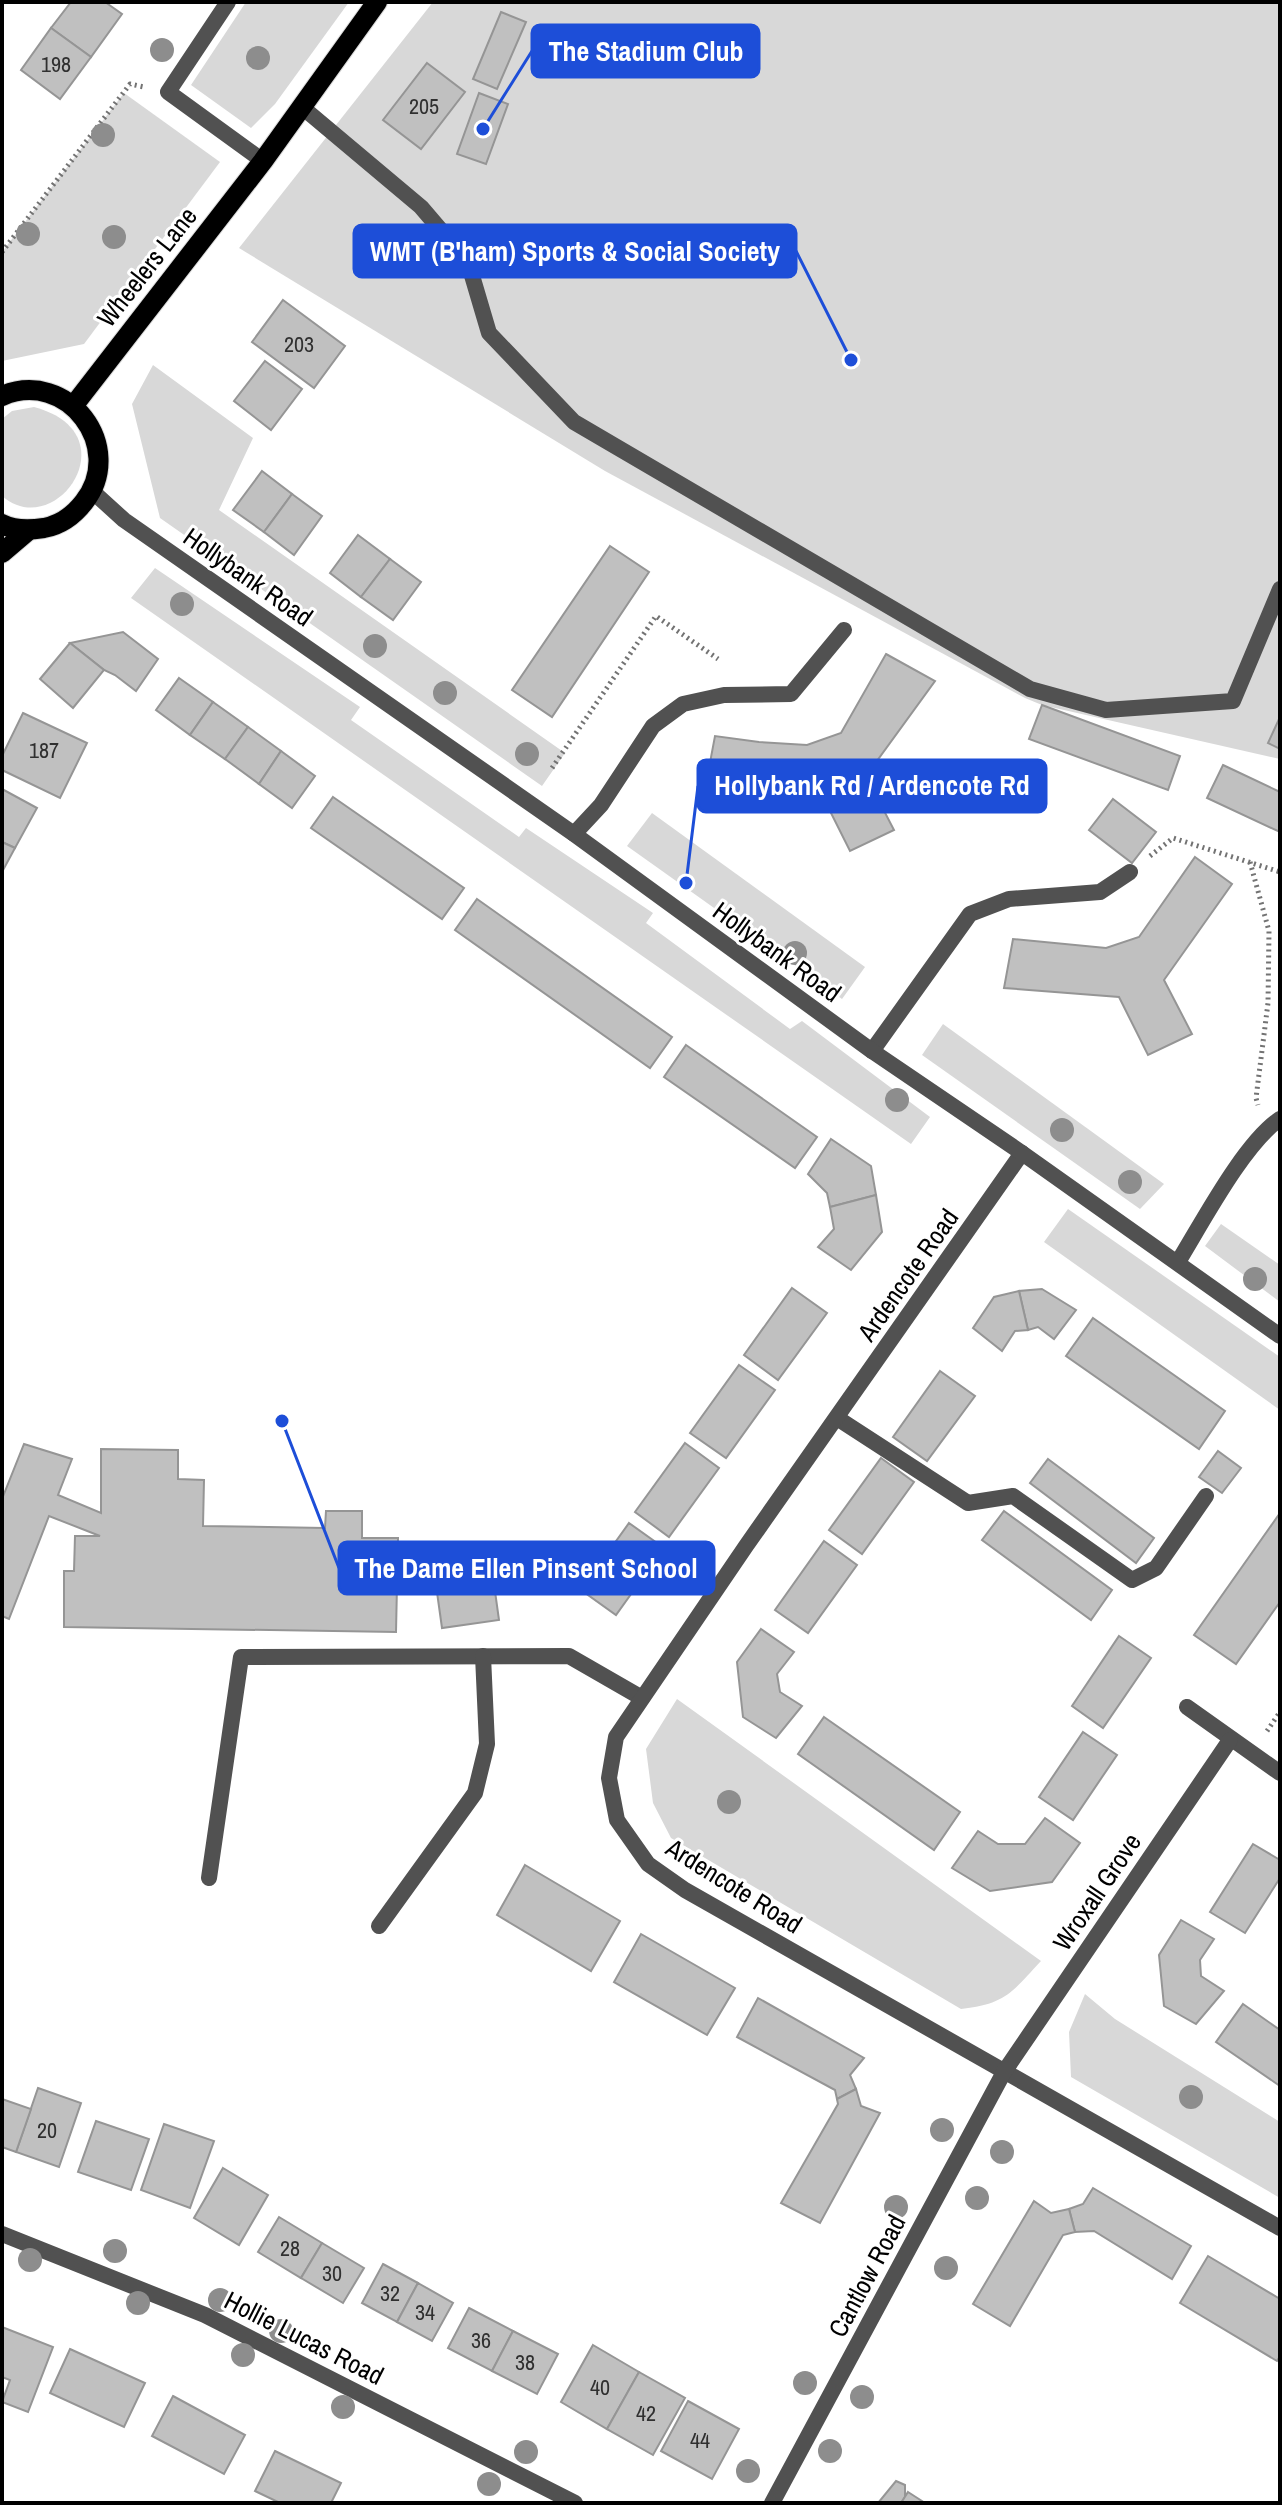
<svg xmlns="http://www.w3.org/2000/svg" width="1282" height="2505" viewBox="0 0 1282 2505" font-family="'Archivo Narrow',sans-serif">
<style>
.green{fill:#d8d8d8}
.building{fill:#c0c0c0;stroke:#959595;stroke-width:2}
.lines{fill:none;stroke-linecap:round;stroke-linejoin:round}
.primary-casing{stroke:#dbdbdb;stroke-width:22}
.path{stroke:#737373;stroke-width:5;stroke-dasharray:2 4;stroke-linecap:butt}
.service{stroke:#515151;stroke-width:16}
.minor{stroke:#515151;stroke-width:16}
.tertiary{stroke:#515151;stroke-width:16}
.primary{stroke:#000;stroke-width:20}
.tree{fill:#8d8d8d}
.labels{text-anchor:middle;stroke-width:6;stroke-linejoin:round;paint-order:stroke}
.number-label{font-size:22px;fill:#303030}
.street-label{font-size:26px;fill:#000;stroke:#fff}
.leader{fill:none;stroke:#1d4ed8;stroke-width:3}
.callout-dot{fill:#1d4ed8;stroke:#fff;stroke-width:3}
.callout{fill:#1d4ed8;stroke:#1d4ed8;stroke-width:3}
.callout-label{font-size:28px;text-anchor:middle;font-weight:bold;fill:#fff}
</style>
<rect width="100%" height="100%" fill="#fff"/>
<g class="green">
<path d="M246,2H349L275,104L251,128L191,85Z"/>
<path d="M433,2H1280V759L1042,705L1025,698L605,471L239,248Z"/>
<path d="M124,93L220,162L84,344L2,361V252Z"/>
<path d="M153,365L253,438L219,510L565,753L542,786L160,518L132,404Z"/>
<path d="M34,407C132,433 56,543 2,496V419L12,411Z"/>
<path d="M155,568L360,707L351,720L519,837L526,828L653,913L646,923L790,1029L802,1021L930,1117L911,1144L131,598Z"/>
<path d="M652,813L865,967L842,999L627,846Z"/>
<path d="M943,1024L1164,1184L1140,1209L922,1055Z"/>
<path d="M1068,1209L1280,1357V1410L1044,1242Z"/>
<path d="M1221,1224L1280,1265V1302L1205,1246Z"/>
<path d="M677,1699L1041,1961C1012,1992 1006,2004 961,2009L671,1838L653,1803L646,1749Z"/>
<path d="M1085,1994L1115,2019L1280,2122V2198L1071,2077L1069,2032Z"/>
</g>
<g class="building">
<path d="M71,2H105L122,14L91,57L51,28Z"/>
<path d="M501,12L526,22L497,89L473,79Z"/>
<path d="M51,28L91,57L60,99L21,70Z"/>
<path d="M427,63L465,92L421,149L383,120Z"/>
<path d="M479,93L508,104L486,164L457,154Z"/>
<path d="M283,300L345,346L314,388L252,342Z"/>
<path d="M265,361L302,389L271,430L234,401Z"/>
<path d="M262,471L292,494L264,532L233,510Z"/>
<path d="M292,494L322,516L294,555L264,532Z"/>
<path d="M358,535L390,559L361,597L330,573Z"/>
<path d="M610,546L649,572L552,717L512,690Z"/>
<path d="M390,559L421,582L393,620L361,597Z"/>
<path d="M123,632L158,659L136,691L115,675L104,670L70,643Z"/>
<path d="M70,643L104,670L73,708L40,679Z"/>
<path d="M886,654L935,681L866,776L894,830L850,851L821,793L706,784L715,736L759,742L807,745L841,733Z"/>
<path d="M179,678L213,702L190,735L156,710Z"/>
<path d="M213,702L248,727L225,759L190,735Z"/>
<path d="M1042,705L1180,756L1168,790L1029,739Z"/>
<path d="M23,713L87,743L60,798L2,770V756Z"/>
<path d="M1280,717V749L1268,743Z"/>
<path d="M248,727L281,751L259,784L225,759Z"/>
<path d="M281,751L315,776L292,808L259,784Z"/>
<path d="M1223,765L1280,792V832L1207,798Z"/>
<path d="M2,789L37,808L15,848L2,842Z"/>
<path d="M333,797L464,888L442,919L311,828Z"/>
<path d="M1113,799L1156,832L1132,863L1089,830Z"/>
<path d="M2,842L15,848L2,872Z"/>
<path d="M1195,857L1232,884L1164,980L1192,1034L1148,1055L1119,997L1004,988L1013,939L1106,948L1139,937Z"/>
<path d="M477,899L672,1037L650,1068L455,930Z"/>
<path d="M686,1045L817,1137L795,1168L664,1077Z"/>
<path d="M831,1139L871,1166L876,1195L830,1207L827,1193L808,1174Z"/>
<path d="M876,1195L882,1232L851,1270L818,1247L834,1229L830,1207Z"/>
<path d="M792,1288L827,1313L778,1380L744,1355Z"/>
<path d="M1042,1289L1076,1310L1054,1339L1038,1327L1028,1330L1019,1291Z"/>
<path d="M1019,1291L1028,1330L1015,1331L1002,1351L973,1328L994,1297Z"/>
<path d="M1093,1318L1225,1411L1199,1449L1066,1356Z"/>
<path d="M739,1365L775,1390L726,1458L690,1433Z"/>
<path d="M940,1371L975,1396L927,1461L893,1437Z"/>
<path d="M685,1443L719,1468L669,1537L635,1512Z"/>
<path d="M24,1444L72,1459L58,1495L101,1513V1449L178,1450V1479L204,1480L203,1526L325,1528L326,1511H362V1538H398L396,1632L64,1627V1571H74L75,1536H100L49,1516L9,1619L2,1616V1499Z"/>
<path d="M1218,1451L1241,1468L1222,1493L1199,1477Z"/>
<path d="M881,1458L914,1482L862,1554L829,1530Z"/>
<path d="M1048,1459L1154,1538L1136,1563L1030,1483Z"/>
<path d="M1004,1511L1112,1590L1091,1620L982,1540Z"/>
<path d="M1280,1513V1602L1236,1664L1194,1635Z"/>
<path d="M629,1523L664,1548L616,1615L581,1590Z"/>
<path d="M824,1541L857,1565L808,1633L775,1610Z"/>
<path d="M493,1577L499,1620L442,1628L436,1585Z"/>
<path d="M761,1629L794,1652L777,1674L780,1692L802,1706L776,1738L743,1717L737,1662Z"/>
<path d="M1119,1636L1151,1658L1103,1728L1072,1706Z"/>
<path d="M824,1717L960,1812L934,1850L798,1754Z"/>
<path d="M1083,1732L1117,1755L1073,1820L1039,1797Z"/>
<path d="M1045,1818L1080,1843L1052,1882L990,1891L952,1868L978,1831L998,1844H1025Z"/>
<path d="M1253,1844L1280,1860V1878L1245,1933L1210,1912Z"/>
<path d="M525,1865L620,1921L591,1971L497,1915Z"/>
<path d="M1181,1920L1214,1939L1200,1960L1201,1976L1224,1991L1196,2024L1164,2006L1159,1955Z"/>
<path d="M641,1934L735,1988L707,2035L614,1982Z"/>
<path d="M758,1998L864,2058L850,2075L856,2089L837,2099L835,2090L737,2037Z"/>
<path d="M1243,2004L1280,2030V2086L1216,2042Z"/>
<path d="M38,2088L81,2103L59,2167L16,2152Z"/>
<path d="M856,2089L861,2106L880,2113L820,2223L781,2203L838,2104L837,2099Z"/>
<path d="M2,2099L31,2109L16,2152L2,2147Z"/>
<path d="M96,2121L149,2139L131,2190L78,2172Z"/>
<path d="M164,2124L214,2141L190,2208L141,2190Z"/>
<path d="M223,2168L268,2195L239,2245L194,2218Z"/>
<path d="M1093,2188L1191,2246L1172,2279L1094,2231L1075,2232L1069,2209L1083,2204Z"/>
<path d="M1034,2201L1051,2213L1069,2209L1075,2232L1063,2235L1010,2326L973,2304Z"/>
<path d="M279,2217L322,2243L301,2278L258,2252Z"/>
<path d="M322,2243L364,2268L343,2303L301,2278Z"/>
<path d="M1208,2256L1280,2299V2356L1277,2361L1180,2303Z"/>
<path d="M383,2264L418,2283L397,2322L362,2303Z"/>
<path d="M418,2283L453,2303L432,2341L397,2322Z"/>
<path d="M469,2308L513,2331L492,2371L448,2348Z"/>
<path d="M2,2327L53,2347L28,2412L2,2402L10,2380L2,2377Z"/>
<path d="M513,2331L558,2354L537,2394L492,2371Z"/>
<path d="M593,2345L639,2372L607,2429L561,2402Z"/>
<path d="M70,2349L145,2383L124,2427L50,2393Z"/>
<path d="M639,2372L685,2398L653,2455L607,2429Z"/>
<path d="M173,2396L245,2435L224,2474L152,2436Z"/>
<path d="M688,2401L739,2429L712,2479L661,2451Z"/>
<path d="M275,2451L341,2483L331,2503H280L255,2491Z"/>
<path d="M896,2481L905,2485V2497L901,2503H878Z"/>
<path d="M908,2492L925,2503H901Z"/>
</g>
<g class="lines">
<defs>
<g id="primary">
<path d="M2,396C67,368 127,447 84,502C74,515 60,525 44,528C30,530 15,531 2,524"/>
<path d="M74,405L263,161L377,2"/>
<path d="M2,553L29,530"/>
</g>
</defs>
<use href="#primary" class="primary-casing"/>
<g class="path">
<path d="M2,252L130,84L144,87"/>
<path d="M552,768L656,616L718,659"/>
<path d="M1150,856L1173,838L1280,872"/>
<path d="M1250,862L1269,931L1268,1003L1256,1098L1258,1105"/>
<path d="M1267,1731L1280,1712"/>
</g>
<g class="service">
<path d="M302,107L421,207L468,262L489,333L574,422L1030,689L1106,710L1233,701L1280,589"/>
<path d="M1178,1262C1202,1223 1244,1143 1280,1119"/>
<path d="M837,1418L968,1503L1013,1496L1132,1580L1156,1568L1206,1496"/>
<path d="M209,1878L241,1657L569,1656L642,1698"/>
<path d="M379,1926L475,1793L487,1744L483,1656"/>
</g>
<g class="minor">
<path d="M228,2L168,92L263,161"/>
<path d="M574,834L601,805L653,726L683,704L724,695L791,694L844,630"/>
<path d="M872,1051L970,914L1009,899L1100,892L1130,872"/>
<path d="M1022,1153L746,1546L616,1737L609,1778L617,1820L648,1864L685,1890L1280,2228"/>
<path d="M1187,1707L1280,1773"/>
<path d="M2,2234L205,2315L575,2503"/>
<path d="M772,2503L1004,2072L1230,1740"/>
</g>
<path class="tertiary" d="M92,491L124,520L574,834L872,1051L1022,1153L1280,1336"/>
<use href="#primary" class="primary"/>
</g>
<g class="tree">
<circle cx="162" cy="50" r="12"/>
<circle cx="258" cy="58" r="12"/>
<circle cx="103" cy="135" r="12"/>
<circle cx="28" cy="234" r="12"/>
<circle cx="114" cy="237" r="12"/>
<circle cx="182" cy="604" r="12"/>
<circle cx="375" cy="646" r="12"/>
<circle cx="445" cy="693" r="12"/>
<circle cx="527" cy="754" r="12"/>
<circle cx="795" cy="953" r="12"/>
<circle cx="897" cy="1100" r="12"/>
<circle cx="1062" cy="1130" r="12"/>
<circle cx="1130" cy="1182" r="12"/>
<circle cx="1255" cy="1279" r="12"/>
<circle cx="729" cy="1802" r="12"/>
<circle cx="1191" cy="2097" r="12"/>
<circle cx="942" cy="2130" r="12"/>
<circle cx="1002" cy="2152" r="12"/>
<circle cx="977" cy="2198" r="12"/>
<circle cx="896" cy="2207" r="12"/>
<circle cx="115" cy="2251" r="12"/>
<circle cx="30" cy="2260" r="12"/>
<circle cx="946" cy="2268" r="12"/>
<circle cx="220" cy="2300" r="12"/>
<circle cx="138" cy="2303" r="12"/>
<circle cx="281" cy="2331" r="12"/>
<circle cx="243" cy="2355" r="12"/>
<circle cx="805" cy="2383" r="12"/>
<circle cx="862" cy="2397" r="12"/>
<circle cx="343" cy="2407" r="12"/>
<circle cx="830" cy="2451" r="12"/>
<circle cx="526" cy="2452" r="12"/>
<circle cx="748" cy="2471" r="12"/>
<circle cx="489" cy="2484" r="12"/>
</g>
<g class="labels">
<g class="number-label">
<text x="56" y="72">198</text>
<text x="424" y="114">205</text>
<text x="299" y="352">203</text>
<text x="44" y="758">187</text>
<text x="47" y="2138">20</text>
<text x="290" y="2256">28</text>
<text x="332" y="2281">30</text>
<text x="390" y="2301">32</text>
<text x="425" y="2320">34</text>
<text x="481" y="2348">36</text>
<text x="525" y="2370">38</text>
<text x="600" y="2395">40</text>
<text x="646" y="2421">42</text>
<text x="700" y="2448">44</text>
</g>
<g class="street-label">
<text transform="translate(147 267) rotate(-52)" y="9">Wheelers Lane</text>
<text transform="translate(248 577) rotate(35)" y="9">Hollybank Road</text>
<text transform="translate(777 952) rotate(36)" y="9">Hollybank Road</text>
<text transform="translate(908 1275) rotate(-55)" y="9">Ardencote Road</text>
<text transform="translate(734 1886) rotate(32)" y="9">Ardencote Road</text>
<text transform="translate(1097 1892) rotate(-56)" y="9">Wroxall Grove</text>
<text transform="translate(867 2276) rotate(-62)" y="9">Cantlow Road</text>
<text transform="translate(304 2338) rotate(27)" y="9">Hollie Lucas Road</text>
</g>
</g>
<path class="leader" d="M483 129L532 51M851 360L796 251M686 883L698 786M282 1421L339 1568"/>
<g class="callout-dot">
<circle cx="483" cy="129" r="8"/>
<circle cx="851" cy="360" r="8"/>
<circle cx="686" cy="883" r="8"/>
<circle cx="282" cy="1421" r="8"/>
</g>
<g class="callout">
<rect x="532" y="25" width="227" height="52" rx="8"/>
<rect x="354" y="225" width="442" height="52" rx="8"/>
<rect x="698" y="760" width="348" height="52" rx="8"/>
<rect x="339" y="1542" width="375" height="52" rx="8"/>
</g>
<g class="callout-label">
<text x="646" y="61">The Stadium Club</text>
<text x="575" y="261">WMT (B'ham) Sports &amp; Social Society</text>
<text x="872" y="795">Hollybank Rd / Ardencote Rd</text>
<text x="526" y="1578">The Dame Ellen Pinsent School</text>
</g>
<rect width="1282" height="2505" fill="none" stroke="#000000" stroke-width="8"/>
</svg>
